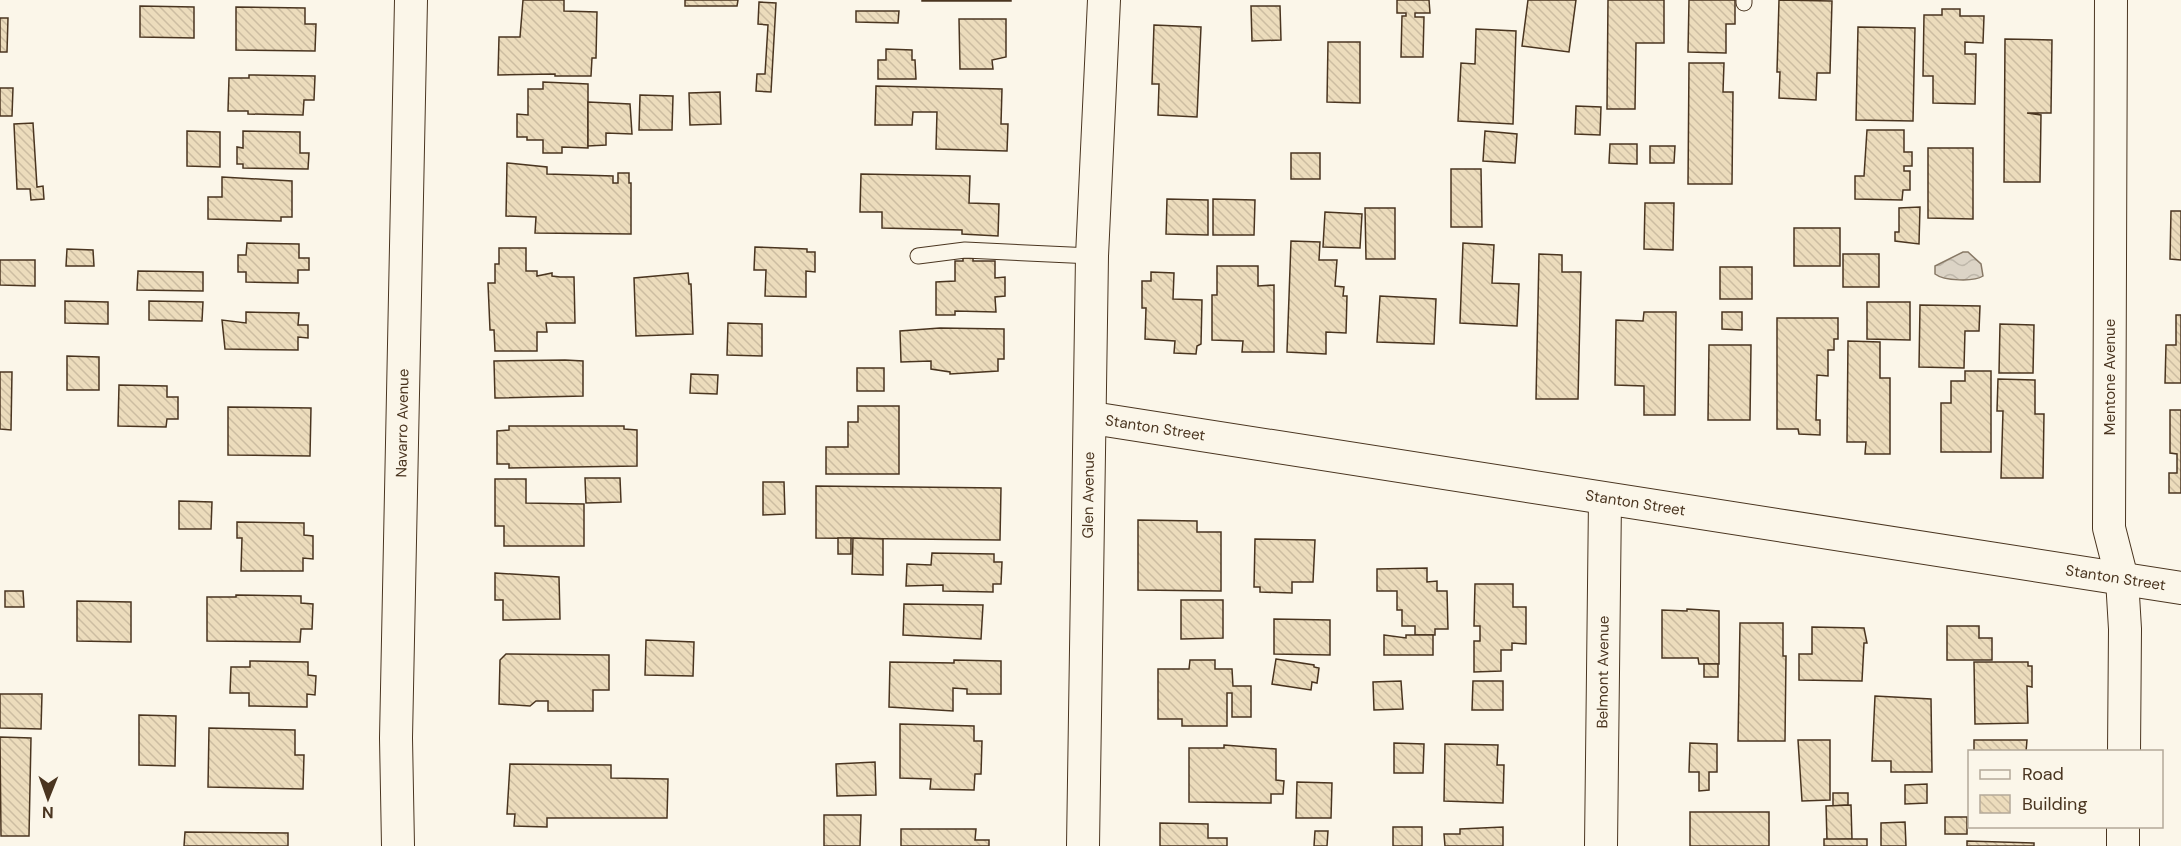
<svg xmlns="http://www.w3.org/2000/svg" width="2181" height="846" viewBox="0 0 2181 846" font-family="'DM Sans',sans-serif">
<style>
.water{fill:url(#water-waves);stroke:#887966;stroke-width:1.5}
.building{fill:url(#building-back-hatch);stroke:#4a3520;stroke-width:1.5}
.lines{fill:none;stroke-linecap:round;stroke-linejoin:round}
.lane-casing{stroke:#4a3520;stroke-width:17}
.street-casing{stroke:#4a3520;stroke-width:34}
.lane{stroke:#fbf6e9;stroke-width:15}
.street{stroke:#fbf6e9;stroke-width:32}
.labels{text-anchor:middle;stroke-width:4.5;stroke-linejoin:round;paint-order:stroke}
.street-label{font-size:15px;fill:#4a3520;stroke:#fbf6e9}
</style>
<defs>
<pattern id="water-waves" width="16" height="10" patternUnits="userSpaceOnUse" patternTransform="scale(1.5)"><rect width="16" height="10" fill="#dcd4c6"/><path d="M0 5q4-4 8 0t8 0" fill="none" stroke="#beb7aa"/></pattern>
<pattern id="building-back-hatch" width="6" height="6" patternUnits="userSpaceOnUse" patternTransform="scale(1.5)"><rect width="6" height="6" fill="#ecdcbc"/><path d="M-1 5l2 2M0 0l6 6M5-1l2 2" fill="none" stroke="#ccbda1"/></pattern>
</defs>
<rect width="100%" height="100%" fill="#fbf6e9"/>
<path class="water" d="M1963,252H1968L1981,264L1983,276C1974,282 1944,281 1935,274V266Z"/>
<g class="building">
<path d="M523,0H564V11L597,12L596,58H592L591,76H555V74L498,75L499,37H520Z"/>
<path d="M685,0H738L737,6H685Z"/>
<path d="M1011,0V1H922V0Z"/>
<path d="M1397,0H1429L1430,13H1415V17H1424L1423,57H1401L1402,16H1406V13H1397Z"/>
<path d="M1528,0H1576L1569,52L1522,46Z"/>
<path d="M1608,0H1664V43H1636L1635,109H1607Z"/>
<path d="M1689,0H1735V24H1726V53L1688,52Z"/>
<path d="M1779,0L1832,1L1830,73H1817L1816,100L1779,98L1780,72H1777Z"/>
<path d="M759,2L776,3L771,92L756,91L757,74H765L768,25L758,24Z"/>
<path d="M140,6L194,7V38L140,37Z"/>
<path d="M1251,6H1280L1281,40L1252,41Z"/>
<path d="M236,7L305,8V24H316L315,51L236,50Z"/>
<path d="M1942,9H1960V16H1984L1983,43L1965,42V54H1976L1975,104L1933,103V76H1923L1924,15H1942Z"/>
<path d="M856,11H899L898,23L856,22Z"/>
<path d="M0,18H8L7,52H0Z"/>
<path d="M959,19H1006V57L992,60L993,69H960Z"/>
<path d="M1154,25L1201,27L1197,117L1158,115L1159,84H1152Z"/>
<path d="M1858,27L1915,28L1913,121L1856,120Z"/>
<path d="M1476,29L1516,31L1513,124L1458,121L1461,63L1475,64Z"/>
<path d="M2005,39L2052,40L2051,113H2027L2041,115L2040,182H2004Z"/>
<path d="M1328,42H1360V103L1327,102Z"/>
<path d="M886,49L912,50V60H915L916,79H878V60H886Z"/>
<path d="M1689,63H1724L1723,92H1733L1732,184H1688Z"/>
<path d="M249,75L315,76L314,100H304L303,115L248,114V111H228L229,78H249Z"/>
<path d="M543,82L588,84V148L562,147V153H543V140H527V137H517V114L528,115V89H543Z"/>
<path d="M876,86L1002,89L1001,124H1008L1007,151L936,149L937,112H913L912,125H875Z"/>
<path d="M0,88H13L12,116H0Z"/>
<path d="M720,92L721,124L690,125L689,93Z"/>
<path d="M640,95L673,96L672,130H639Z"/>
<path d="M588,102L630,104L632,134L606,133V145L588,146Z"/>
<path d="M1576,106L1601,107L1600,135L1575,134Z"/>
<path d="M33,123L37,187L43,186L44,199L31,200L30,189H17L14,124Z"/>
<path d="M1867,130H1904V152H1912V166H1904V171H1910V190H1903L1902,200L1855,199V176H1864Z"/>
<path d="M187,131L220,132V167L187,166Z"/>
<path d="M243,131L300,132V153H309L308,169L243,168V164H237V147L243,148Z"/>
<path d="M1485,131L1517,134L1515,163L1483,161Z"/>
<path d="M1610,144H1637V164L1609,163Z"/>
<path d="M1650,146H1675L1674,163H1650Z"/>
<path d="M1928,148H1973V219L1928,218Z"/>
<rect x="1291" y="153" width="29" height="26"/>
<path d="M507,163L547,167V174L613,176V183H618V173H629V183H631V234L535,233L536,217L506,216Z"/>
<path d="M1451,169H1481L1482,227H1451Z"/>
<path d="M861,174L970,176L969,203L999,204L998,236L962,234V230L882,228V212H860Z"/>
<path d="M222,177L292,181V217H281V221L208,219V197H222Z"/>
<path d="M1167,199L1208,200V235L1166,234Z"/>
<path d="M1213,199L1255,200L1254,235H1213Z"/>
<path d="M1645,203H1674L1673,250L1644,249Z"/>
<path d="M1920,207L1919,244L1895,241V232H1899V208Z"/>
<path d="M1365,208H1395V259H1366Z"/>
<path d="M2171,211H2181V260L2170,259Z"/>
<path d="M1325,212L1362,214L1360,248L1323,247Z"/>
<rect x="1794" y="228" width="46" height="38"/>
<path d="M1291,241L1320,242L1319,260H1337L1335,286L1344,287L1343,296H1347L1346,333L1326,332V354L1287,352Z"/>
<path d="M247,243L299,244V258H309V270H298V283L246,282V272H238V255H246Z"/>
<path d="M1463,243L1494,245L1492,283L1519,284L1517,326L1460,323Z"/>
<path d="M755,247L807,249V252H815V272L806,271V297L765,296L766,270H754Z"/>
<path d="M499,248H526V271H537V276L552,273V276L560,277H574L575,323H546L547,332H537V351H495L494,330H490L488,283H495V264H499Z"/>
<path d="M67,249L93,250L94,266H66Z"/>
<path d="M1539,254L1562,255V272H1581L1578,399H1536Z"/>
<rect x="1843" y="254" width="36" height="33"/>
<path d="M963,258H973V261H995V278L1005,277V296L995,297L996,312L955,311V315H936V282L955,281V261H963Z"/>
<path d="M0,260H35V286L0,285Z"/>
<path d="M1217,266H1258V286L1274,285V352H1242L1243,341L1212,340V295H1217Z"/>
<rect x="1720" y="267" width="32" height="32"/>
<path d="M138,271L203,272V291L137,290Z"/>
<path d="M1151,272L1174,273L1173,299L1202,300L1201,344L1197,346L1196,354L1174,353L1175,341L1145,339L1146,308H1142V281H1151Z"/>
<path d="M688,273L689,284H691L693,334L636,336L634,278Z"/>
<path d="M1380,296L1436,299L1434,344L1377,342Z"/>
<path d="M65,301L108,302V324L65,323Z"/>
<path d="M149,301L203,302L202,321L149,320Z"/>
<path d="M1867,302H1910V340L1867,339Z"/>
<path d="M1920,305L1980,306L1979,331H1965L1964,368L1919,367Z"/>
<path d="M246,312L299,313L298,325H308V338L298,337V350L225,349L222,320L246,323Z"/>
<path d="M1644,312H1676L1675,415H1644V386L1615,385L1616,320L1643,321Z"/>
<path d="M1722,312H1742V330L1722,329Z"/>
<path d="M2176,315H2181V383H2165L2166,345H2176Z"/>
<path d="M1777,318H1838V339H1834V350H1828V376L1817,375L1816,420H1820V435L1799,434L1798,429H1777Z"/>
<path d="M728,323L762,324V356L727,355Z"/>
<path d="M2000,324L2034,325L2033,373H1999Z"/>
<path d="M940,328L1004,329V359H998V371L950,374V372L931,369V361L901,362L900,331Z"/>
<path d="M1848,341L1880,342V378H1890V454H1865L1866,442H1847Z"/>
<path d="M1709,345H1751L1750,420H1708Z"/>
<path d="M67,356L99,357V390H67Z"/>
<path d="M565,360L583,361V396L495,398L494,361Z"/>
<rect x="857" y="368" width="27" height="23"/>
<path d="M1965,371H1991V452H1941V403H1951V381H1965Z"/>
<path d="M0,372H12L11,430L0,429Z"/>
<path d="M691,374L718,375L717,394L690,393Z"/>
<path d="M1998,379L2035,380V414H2044L2043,478H2001L2003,411H1997Z"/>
<path d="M119,385L167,386V397H178V419H167L166,427L118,426Z"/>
<path d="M858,406H899V474H826V447H848V422H858Z"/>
<path d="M228,407L311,408L310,456L228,455Z"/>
<path d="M2170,410H2181V493H2169V473H2177V454L2170,453Z"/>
<path d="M509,426H624V429L637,430V466L509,468V464H497V431L509,430Z"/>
<path d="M585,478H620L621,502L586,503Z"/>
<path d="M495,479H526V503L584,504V546H504V526H495Z"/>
<path d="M763,482H784L785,514L763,515Z"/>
<path d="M816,486L1001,488L1000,540L816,538Z"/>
<path d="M179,501L212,502L211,529H179Z"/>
<path d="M1138,520L1197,521V532H1221V591L1138,590Z"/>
<path d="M237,522L304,523V535L313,536V559L303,558V571H241L242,538H237Z"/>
<rect x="838" y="538" width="13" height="16"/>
<path d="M853,538L883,539V575L852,574Z"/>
<path d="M1255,539L1315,540L1313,582H1292V593L1260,592V587H1254Z"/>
<path d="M932,553L994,554V562H1002L1001,584H993V592L943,591V585L906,586L907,564L931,565Z"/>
<path d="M1427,568V582L1437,581V591H1447L1448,629H1435V635H1415V626H1402V610H1397V591H1377V569Z"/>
<path d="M495,573L559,577L560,619L503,620V600H495Z"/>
<path d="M1475,584H1513V607H1526V644L1512,643V650H1501V671L1474,672V641H1480V626H1474Z"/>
<path d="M5,591H23L24,607H5Z"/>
<path d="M236,595L301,596V603L313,604L312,629H301L300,642L207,641V597H236Z"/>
<path d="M1181,600H1223V638L1181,639Z"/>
<path d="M77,601L131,602V642L77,641Z"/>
<path d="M904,604L983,605L981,639L903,635Z"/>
<path d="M1687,609L1719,611V664H1699L1698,658H1662V610L1687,611Z"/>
<path d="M1274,619L1330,620V655L1274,654Z"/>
<path d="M1740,623H1783V656H1786L1785,741H1738Z"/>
<path d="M1947,626H1979V638H1992V660H1947Z"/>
<path d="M1812,627L1864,628L1867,643H1864L1862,681L1799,680V654H1812Z"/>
<path d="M1384,635L1406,638V635H1433V655H1384Z"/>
<path d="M646,640L694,642L693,676L645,675Z"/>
<path d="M506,654L609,655V690H593V711H548V701H536L530,706L499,704L500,660Z"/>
<path d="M1276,659L1314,665V667L1319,668L1317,683L1312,682L1311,690L1272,684Z"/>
<path d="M954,660L1001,661V694H967V689L953,688V711L889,707L890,662L954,663Z"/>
<path d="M1190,660H1215V669H1232L1233,686H1251V717H1232V693H1227V726H1182V719H1158V669H1189Z"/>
<path d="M250,661L308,662V675L316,676L315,695L307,694V707L249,706V693H230L231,667H250Z"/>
<path d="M1974,662H2028V666H2032V687L2027,686L2028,723L1975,724Z"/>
<rect x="1704" y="664" width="14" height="13"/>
<path d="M1401,681L1403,709L1374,710L1373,682Z"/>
<path d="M1473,681H1503V710H1472Z"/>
<path d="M0,694H42L41,729L0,728Z"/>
<path d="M1875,696L1931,699L1932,772H1891V761H1872Z"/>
<path d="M139,715L176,716L175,766L139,765Z"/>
<path d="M900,724L974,726V741H982L981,774H975L974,790L930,789L931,779L900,778Z"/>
<path d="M209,728L295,730V755H304L303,789L208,787Z"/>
<path d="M0,737L31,738L29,836H1Z"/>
<path d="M1798,740H1830V800L1802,801Z"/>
<path d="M1974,740H2027L2026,752H1974Z"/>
<path d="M1394,743L1424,744L1423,773H1394Z"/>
<path d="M1690,743L1717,744V772H1709V790L1699,791V772H1689Z"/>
<path d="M1445,744L1498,745L1497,765H1504L1503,803L1444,801Z"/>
<path d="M1224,745L1276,749V780L1284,781L1283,794H1271V803L1189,802V748H1224Z"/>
<path d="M875,762L876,795L837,796L836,764Z"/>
<path d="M510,764L611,765V778L668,779L667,818H547V827L514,826L515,814H507Z"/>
<path d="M1297,782L1332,783L1331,818H1296Z"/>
<path d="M1927,784V803L1905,804V785Z"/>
<path d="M1833,793H1848V805L1833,806Z"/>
<path d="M1851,805L1852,839L1827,840L1826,806Z"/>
<rect x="1690" y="812" width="79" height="34"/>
<path d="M824,815H861L860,846H824Z"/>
<rect x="1945" y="817" width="22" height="17"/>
<path d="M1905,822L1906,846H1881V823Z"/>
<path d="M1160,823L1208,824V838H1227V846H1160Z"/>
<rect x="1393" y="827" width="29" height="19"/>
<path d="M1503,827V846H1445L1444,834H1460V829Z"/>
<path d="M901,829H976L975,840H989V846H901Z"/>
<path d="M1315,831H1328L1327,846H1314Z"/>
<path d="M185,832L288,833V846H184Z"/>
<rect x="1824" y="839" width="43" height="7"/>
<path d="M1967,841L2034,843V846H1967Z"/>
</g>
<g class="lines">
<defs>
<g id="lane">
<path d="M1744,0V3"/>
<path d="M918,256L965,250L1092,256"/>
</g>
<g id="street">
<path d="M2111,0L2109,528L2122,579L2125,629L2124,752"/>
<path id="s1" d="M1092,418L2181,588"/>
<path id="s2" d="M398,846L396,738L411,0"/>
<path id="s3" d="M1083,846L1092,256L1104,0"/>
<path id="s4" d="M1601,846L1605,499"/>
<path d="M2123,846V826"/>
</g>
</defs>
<use href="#lane" class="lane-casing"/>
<use href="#street" class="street-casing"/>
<use href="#lane" class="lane"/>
<use href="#street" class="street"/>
</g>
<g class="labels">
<g class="street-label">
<text transform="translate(2110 377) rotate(-90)" y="5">Mentone Avenue</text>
<text dy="5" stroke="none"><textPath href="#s2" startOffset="423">Navarro Avenue</textPath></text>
<text dy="5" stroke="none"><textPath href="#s1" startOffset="64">Stanton Street</textPath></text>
<text dy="5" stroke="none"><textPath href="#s3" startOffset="351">Glen Avenue</textPath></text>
<text dy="5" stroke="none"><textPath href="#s1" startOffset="550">Stanton Street</textPath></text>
<text dy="5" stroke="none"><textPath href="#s1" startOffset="1036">Stanton Street</textPath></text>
<text dy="5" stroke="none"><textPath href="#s4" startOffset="174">Belmont Avenue</textPath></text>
</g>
</g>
<rect x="1968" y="750" width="195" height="78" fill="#fbf6e9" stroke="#b4a999" stroke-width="1.5"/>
<rect x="1980" y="770" width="30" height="9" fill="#fbf6e9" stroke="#b4a999" stroke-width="1.5"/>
<text x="2022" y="780" font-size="18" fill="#4a3520">Road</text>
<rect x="1980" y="795" width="30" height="18" fill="url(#building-back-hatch)" stroke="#b4a999" stroke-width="1.5"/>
<text x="2022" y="810" font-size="18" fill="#4a3520">Building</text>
<g transform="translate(48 798) rotate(181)" stroke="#fbf6e9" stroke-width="4.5" paint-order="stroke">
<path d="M0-4.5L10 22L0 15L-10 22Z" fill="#4a3520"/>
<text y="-9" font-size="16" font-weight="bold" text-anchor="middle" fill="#4a3520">N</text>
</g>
</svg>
